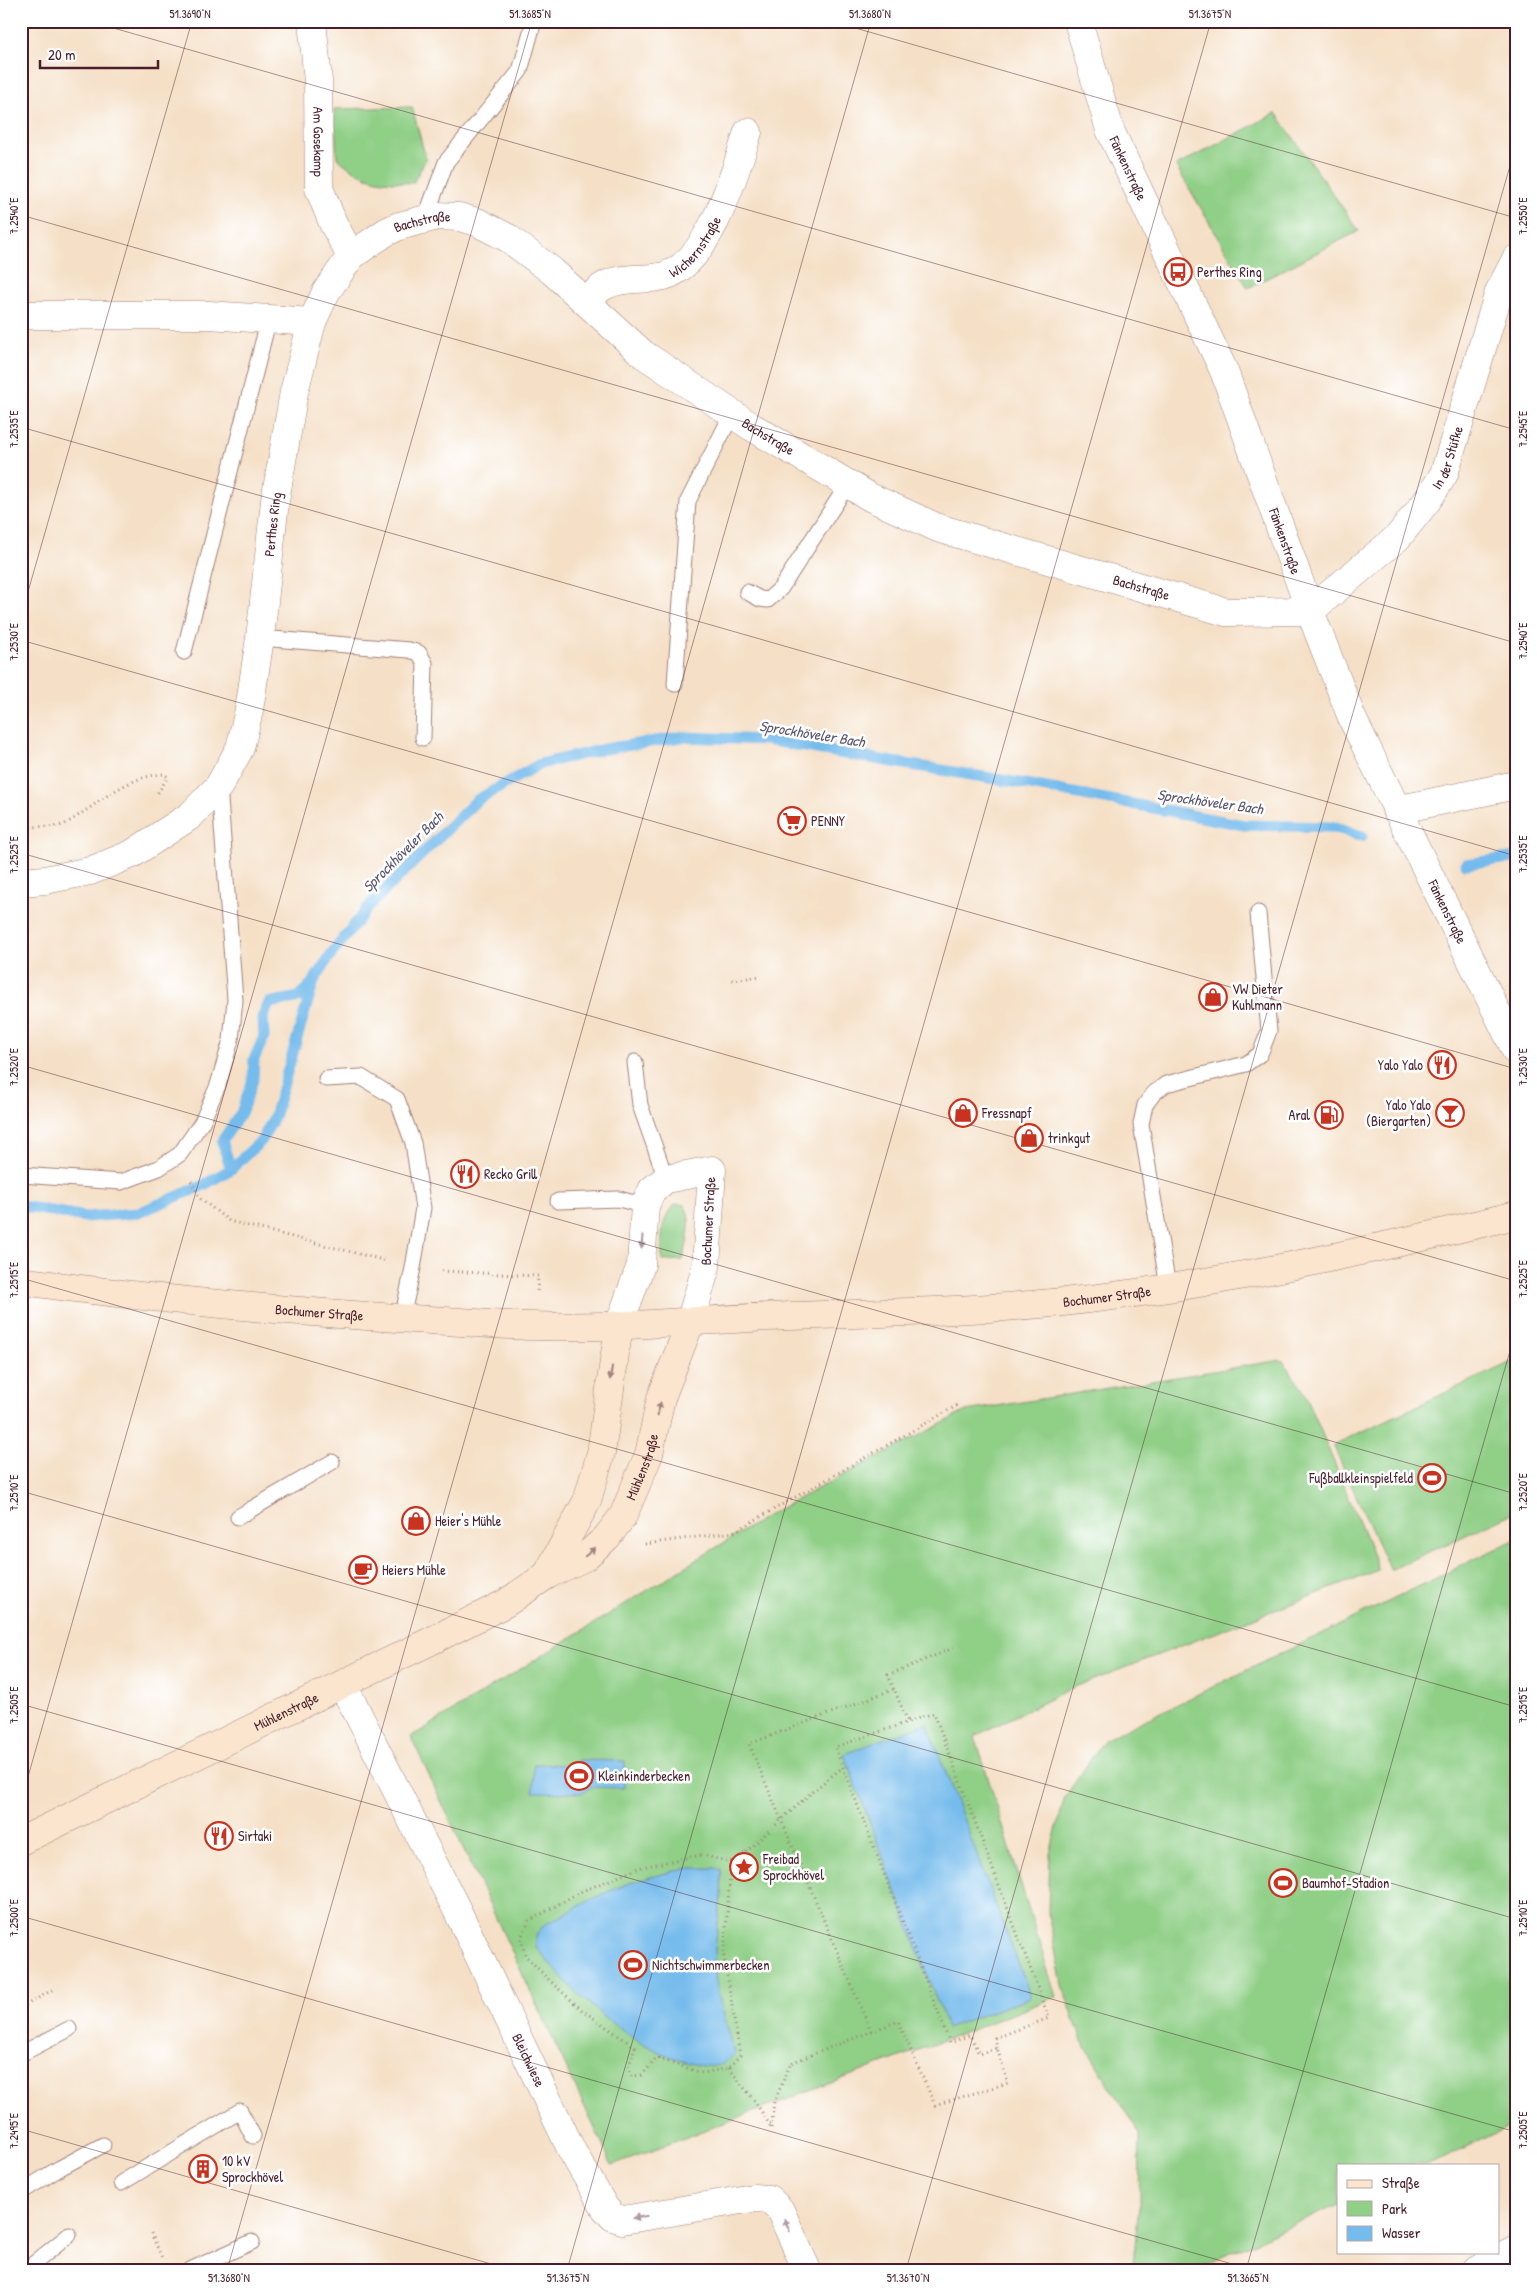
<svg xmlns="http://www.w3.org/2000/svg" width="1537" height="2291" viewBox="0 0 1537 2291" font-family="'Patrick Hand',sans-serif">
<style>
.green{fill:#8fcf86;stroke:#6c7758}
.water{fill:#75bbec;stroke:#606d8c}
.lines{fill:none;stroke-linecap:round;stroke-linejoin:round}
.stream{stroke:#75bbec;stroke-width:11}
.service-casing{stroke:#a08079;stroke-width:17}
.minor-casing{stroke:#a08079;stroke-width:29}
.secondary-casing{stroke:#a08079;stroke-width:29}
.path{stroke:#a08079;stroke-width:3;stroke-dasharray:1 4;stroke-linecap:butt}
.service{stroke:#fff;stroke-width:15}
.minor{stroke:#fff;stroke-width:28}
.secondary{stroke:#fbe5cf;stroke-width:28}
.path-bridge{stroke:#a08079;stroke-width:3;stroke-dasharray:1 4;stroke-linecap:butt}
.oneway{fill:#ae9aa0}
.oneway2{fill:#a2827d}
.ticks{fill:none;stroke:#4a1f2b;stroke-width:1;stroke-opacity:0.45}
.labels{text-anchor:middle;stroke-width:5;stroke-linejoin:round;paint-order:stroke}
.street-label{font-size:14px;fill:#4a1f2b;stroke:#fff}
.poi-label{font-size:14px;fill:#4a1f2b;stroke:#fff;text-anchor:start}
.water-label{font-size:15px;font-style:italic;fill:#59566f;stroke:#fff}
.neatline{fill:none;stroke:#4a1f2b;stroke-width:2}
.ticks-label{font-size:12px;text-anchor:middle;fill:#4a1f2b}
</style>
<rect width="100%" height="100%" fill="#fff"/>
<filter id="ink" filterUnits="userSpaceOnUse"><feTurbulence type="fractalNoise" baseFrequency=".02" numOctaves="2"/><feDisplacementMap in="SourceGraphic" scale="10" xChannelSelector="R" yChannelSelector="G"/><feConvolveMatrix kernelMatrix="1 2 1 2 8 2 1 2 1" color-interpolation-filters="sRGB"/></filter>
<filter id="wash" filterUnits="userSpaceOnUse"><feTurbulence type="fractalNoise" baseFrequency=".0096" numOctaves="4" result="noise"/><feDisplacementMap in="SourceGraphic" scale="20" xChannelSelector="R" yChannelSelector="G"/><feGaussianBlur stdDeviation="1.12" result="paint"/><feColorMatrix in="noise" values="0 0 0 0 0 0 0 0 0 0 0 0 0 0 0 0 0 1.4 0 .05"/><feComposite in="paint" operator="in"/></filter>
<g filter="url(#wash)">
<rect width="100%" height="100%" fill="#f5e0c7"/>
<g class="green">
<path d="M412,107L426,159L413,183C377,181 366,182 337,158L334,109Z"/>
<path d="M1276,113L1359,231L1248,288L1176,166Z"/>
<path d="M676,1204L684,1205C694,1219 687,1244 683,1260L662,1261C662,1241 659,1217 676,1204Z"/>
<path d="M1282,1360L1305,1393L1379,1570L1072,1688L975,1736L1056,1997L959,2035L612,2165L411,1737L775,1511L966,1411Z"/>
<path d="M1516,1360V1512L1390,1570L1333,1445Z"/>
<path d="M1516,1539V2124L1426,2165H1338V2204L1193,2270H1138L1133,2264L1139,2206L1140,2134L1082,2041L1062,1985L1048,1913L1050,1853L1065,1797L1104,1740Z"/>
</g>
<g class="water">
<path d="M927,1723L1031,1997L947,2028L844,1754Z"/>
<path d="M578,1760L625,1761V1788L591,1787L582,1793L533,1792L534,1764L570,1765Z"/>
<path d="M685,1868H714L721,1870C724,1904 713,1937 715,1971C717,2000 729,2026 734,2054C730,2058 725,2064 719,2065C707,2068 697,2065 686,2062C625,2044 575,1995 536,1947V1935L544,1925L598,1896L629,1883Z"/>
</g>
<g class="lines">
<g class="stream">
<path d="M1466,864L1516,857"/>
<path d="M231,1169L222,1141L241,1113L253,1080L254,1059L264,1037L263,1016L269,1003L299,997L313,982L332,953L371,904L477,800L540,764L604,749L682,737L768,740L845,754L1020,783L1244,825L1334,827L1362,836"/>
<path d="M21,1206L86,1217L138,1213L204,1185L231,1169L262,1140L274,1117L313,984"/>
</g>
</g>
</g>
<g filter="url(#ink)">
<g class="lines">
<defs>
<g id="service">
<path d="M425,219L446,162L520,71L534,21"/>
<path d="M747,592L760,599L768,600L781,588L848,484"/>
<path d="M260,638L409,650L419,653L425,663L423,738"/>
<path d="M184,652L269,318"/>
<path d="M675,684L688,501L732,414"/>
<path d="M635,1062L640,1105L666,1179"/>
<path d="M326,1079L361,1077L397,1099L413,1143L423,1208L413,1268L402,1318"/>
<path d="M21,1175L121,1182L159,1168L180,1154L202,1122L218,1085L231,1040L235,1000L219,786"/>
<path d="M558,1201L619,1199L645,1206"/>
<path d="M1168,1287L1141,1124L1145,1105L1154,1093L1166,1084L1246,1064L1260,1054L1269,1031L1258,913"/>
<path d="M238,1517L332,1462"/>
<path d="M21,2054L69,2029"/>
<path d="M121,2183L240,2111L253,2136"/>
<path d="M21,2192L60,2168L103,2145"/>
<path d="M26,2270L69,2235"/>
<path d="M190,2270L252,2242"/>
</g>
<g id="minor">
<path id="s1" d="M312,21L318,81L319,188L333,223L351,256"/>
<path id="s2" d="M1078,21L1110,130L1224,371L1310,611L1352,718L1516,1051"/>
<path id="s3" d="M587,301C592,296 598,289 604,286C622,276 645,281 664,276C710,263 735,172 748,132"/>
<path d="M21,315H209L312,322"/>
<path d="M1396,810L1516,785"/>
<path id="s4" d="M21,882L45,880L90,871L132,854L190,816L219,786L240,748L249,710L260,638L275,501L294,392L312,322L326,292L351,256L386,232L399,226L438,216L459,217L477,222L508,238L552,271L643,354L752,427L870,497L938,528L1226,612L1310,611L1398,537L1427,501L1444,474L1499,292L1516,259"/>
<path d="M619,1325L641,1265L645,1206L652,1190L666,1179L712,1170L706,1267L690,1323"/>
<path id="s5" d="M342,1685L355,1708L457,1910L572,2151L605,2208L613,2217L623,2220L753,2198L769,2199L780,2210L807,2270"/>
<path d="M1476,2270L1516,2250"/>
</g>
<g id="secondary">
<path id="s6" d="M21,1281C151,1299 282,1311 413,1319C453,1321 493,1325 534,1326C620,1329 705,1319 791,1316C881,1313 972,1311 1063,1302C1215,1286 1367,1251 1516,1215"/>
<path d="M547,1575L587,1501L601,1453L619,1325"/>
<path id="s7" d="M21,1841L443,1635L506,1603L547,1575L585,1557L607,1537L623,1516L649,1454L661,1398L690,1323"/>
</g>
</defs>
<use href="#service" class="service-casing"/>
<use href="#minor" class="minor-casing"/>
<use href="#secondary" class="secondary-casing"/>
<g class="path">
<path d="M21,831C37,823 47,829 62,825C72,821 80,814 88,809C112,792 134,776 164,774L168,777L157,794"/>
<path d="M732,980L761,976"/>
<path d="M191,1181L201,1199L229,1221L387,1261"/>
<path d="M442,1271L538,1276L537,1293"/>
<path d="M645,1544L734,1532L958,1405"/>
<path d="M894,1689L888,1675L956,1647"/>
<path d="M812,1792L843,1767"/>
<path d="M701,1855L731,1862L724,1956L740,2055L729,2068L702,2073L657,2058L642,2075L632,2076L629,2065L635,2047L582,2010L548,1979L525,1955L521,1938L529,1921L580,1892L642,1867Z"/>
<path d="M731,1862L746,1852"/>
<path d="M21,2008L52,1990"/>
<path d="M871,2031L749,1744L894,1689L908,1722"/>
<path d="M729,2068L756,2103L771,2127"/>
<path d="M771,2128L774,2102L791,2063L898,2021L935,2105L1008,2083L997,2048L979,2054L970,2035L950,2043L835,1747L934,1713L1049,2018L995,2038L997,2048"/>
<path d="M151,2233L163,2260"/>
</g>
<use href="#service" class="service"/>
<use href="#minor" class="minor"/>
<use href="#secondary" class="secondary"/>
<path class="path-bridge" d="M746,1852L812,1792"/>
</g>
<defs><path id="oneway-solid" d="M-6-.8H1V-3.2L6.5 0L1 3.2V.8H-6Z" transform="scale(1.25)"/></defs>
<g class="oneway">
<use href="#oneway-solid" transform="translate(642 1242) rotate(94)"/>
<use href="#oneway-solid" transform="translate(640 2217) rotate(170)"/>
<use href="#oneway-solid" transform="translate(787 2225) rotate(-114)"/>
</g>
<g class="oneway2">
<use href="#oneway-solid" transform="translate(611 1373) rotate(99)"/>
<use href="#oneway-solid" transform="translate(659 1409) rotate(-77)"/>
<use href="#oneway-solid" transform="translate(590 1552) rotate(-40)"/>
</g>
</g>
<path class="ticks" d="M89,21L1516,430M831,21L1516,218M21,215L1516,643M21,427L1516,856M21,616L192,21M21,640L1516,1069M21,853L1516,1281M21,1065L1516,1494M21,1278L1516,1707M21,1491L1516,1919M21,1704L1516,2132M21,1801L532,21M21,1916L1253,2270M21,2129L512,2270M227,2270L871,21M567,2270L1211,21M906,2270L1516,145M1246,2270L1516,1330"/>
<defs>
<symbol id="bus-ring" viewBox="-11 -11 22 22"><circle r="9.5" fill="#fff" stroke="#c8321e" stroke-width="1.5"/><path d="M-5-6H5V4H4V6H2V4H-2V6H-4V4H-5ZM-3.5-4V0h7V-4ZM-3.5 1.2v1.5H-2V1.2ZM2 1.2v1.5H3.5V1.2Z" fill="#c8321e"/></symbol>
<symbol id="supermarket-ring" viewBox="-11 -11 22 22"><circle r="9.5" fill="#fff" stroke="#c8321e" stroke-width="1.5"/><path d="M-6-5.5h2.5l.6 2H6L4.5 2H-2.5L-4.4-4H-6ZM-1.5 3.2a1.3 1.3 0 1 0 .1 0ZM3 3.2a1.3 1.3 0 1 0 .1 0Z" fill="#c8321e"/></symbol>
<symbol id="shop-ring" viewBox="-11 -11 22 22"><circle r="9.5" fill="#fff" stroke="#c8321e" stroke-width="1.5"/><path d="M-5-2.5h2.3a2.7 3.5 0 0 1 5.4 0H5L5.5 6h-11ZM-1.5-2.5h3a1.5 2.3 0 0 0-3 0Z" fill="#c8321e"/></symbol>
<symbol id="restaurant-ring" viewBox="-11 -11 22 22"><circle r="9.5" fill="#fff" stroke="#c8321e" stroke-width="1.5"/><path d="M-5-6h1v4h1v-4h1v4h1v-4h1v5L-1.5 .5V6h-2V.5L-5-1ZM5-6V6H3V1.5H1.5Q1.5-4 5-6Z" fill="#c8321e"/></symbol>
<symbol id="bar-ring" viewBox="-11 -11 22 22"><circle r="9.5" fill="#fff" stroke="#c8321e" stroke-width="1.5"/><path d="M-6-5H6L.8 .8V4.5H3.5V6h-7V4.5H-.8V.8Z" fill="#c8321e"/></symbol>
<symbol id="fuel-ring" viewBox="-11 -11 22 22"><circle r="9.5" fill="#fff" stroke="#c8321e" stroke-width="1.5"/><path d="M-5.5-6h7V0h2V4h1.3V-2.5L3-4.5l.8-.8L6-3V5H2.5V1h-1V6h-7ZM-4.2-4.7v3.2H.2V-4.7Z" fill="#c8321e"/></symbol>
<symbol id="stadium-ring" viewBox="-11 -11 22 22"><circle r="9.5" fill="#fff" stroke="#c8321e" stroke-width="1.5"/><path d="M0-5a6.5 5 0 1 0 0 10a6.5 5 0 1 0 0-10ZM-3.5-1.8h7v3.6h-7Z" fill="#c8321e"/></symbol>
<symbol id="cafe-ring" viewBox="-11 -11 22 22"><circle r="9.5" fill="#fff" stroke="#c8321e" stroke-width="1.5"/><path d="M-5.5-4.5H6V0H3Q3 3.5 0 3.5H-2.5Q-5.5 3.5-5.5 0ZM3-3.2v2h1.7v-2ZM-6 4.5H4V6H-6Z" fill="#c8321e"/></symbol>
<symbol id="sight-ring" viewBox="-11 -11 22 22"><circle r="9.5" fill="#fff" stroke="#c8321e" stroke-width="1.5"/><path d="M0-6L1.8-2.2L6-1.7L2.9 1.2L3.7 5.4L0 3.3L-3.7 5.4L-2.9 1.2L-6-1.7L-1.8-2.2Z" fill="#c8321e"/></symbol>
<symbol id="building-ring" viewBox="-11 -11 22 22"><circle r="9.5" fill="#fff" stroke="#c8321e" stroke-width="1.5"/><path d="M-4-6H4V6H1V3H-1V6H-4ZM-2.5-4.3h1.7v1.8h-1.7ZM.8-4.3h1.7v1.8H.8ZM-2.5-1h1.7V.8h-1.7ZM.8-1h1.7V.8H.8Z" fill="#c8321e"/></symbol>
</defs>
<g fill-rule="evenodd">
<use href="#bus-ring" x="1162" y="256" width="32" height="32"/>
<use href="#supermarket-ring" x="776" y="805" width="32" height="32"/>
<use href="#shop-ring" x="1197" y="981" width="32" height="32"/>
<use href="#restaurant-ring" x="1426" y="1049" width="32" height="32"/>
<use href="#shop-ring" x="947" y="1097" width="32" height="32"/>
<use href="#bar-ring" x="1434" y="1097" width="32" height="32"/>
<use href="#fuel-ring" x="1313" y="1099" width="32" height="32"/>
<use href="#shop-ring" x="1013" y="1122" width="32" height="32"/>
<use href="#restaurant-ring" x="449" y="1158" width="32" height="32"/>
<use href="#stadium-ring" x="1416" y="1462" width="32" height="32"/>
<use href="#shop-ring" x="400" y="1505" width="32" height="32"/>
<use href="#cafe-ring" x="347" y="1554" width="32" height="32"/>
<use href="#stadium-ring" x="563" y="1760" width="32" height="32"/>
<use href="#restaurant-ring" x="203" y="1820" width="32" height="32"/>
<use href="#sight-ring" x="728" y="1851" width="32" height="32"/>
<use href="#stadium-ring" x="1267" y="1867" width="32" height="32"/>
<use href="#stadium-ring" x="617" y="1949" width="32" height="32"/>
<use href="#building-ring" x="187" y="2153" width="32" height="32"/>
</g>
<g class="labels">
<g class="street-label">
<text dy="5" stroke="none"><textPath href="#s1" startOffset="121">Am Gosekamp</textPath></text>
<text dy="5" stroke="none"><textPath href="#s2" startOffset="156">Fänkenstraße</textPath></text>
<text dy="5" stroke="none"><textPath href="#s4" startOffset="860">Bachstraße</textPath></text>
<text dy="5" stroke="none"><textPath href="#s3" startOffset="128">Wichernstraße</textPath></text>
<text dy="5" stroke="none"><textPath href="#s4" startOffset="1279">Bachstraße</textPath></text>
<text dy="5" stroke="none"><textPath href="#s4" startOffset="2066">In der Stüfke</textPath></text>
<text dy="5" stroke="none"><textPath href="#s4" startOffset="496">Perthes Ring</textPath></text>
<text dy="5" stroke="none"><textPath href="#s2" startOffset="561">Fänkenstraße</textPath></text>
<text dy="5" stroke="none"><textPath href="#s4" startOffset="1684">Bachstraße</textPath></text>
<text dy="5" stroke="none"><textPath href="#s2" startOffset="966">Fänkenstraße</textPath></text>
<text transform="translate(708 1221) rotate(-87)" y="5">Bochumer Straße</text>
<text dy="5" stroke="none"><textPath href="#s6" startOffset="1089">Bochumer Straße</textPath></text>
<text dy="5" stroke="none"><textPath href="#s6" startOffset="300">Bochumer Straße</textPath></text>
<text dy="5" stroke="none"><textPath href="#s7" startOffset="741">Mühlenstraße</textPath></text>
<text dy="5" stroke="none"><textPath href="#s7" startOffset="295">Mühlenstraße</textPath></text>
<text dy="5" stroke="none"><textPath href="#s5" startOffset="419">Bleichwiese</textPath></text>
</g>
<g class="poi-label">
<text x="1197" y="277">Perthes Ring</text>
<text x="811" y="826">PENNY</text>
<text x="1232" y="994">VW Dieter<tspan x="1232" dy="16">Kuhlmann</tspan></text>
<text x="1423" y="1070" text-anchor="end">Yalo Yalo</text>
<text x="1431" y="1110" text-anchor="end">Yalo Yalo<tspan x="1431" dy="16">(Biergarten)</tspan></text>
<text x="982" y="1118">Fressnapf</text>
<text x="1310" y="1120" text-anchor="end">Aral</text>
<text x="1048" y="1143">trinkgut</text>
<text x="484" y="1179">Recko Grill</text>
<text x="1413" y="1483" text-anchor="end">Fußballkleinspielfeld</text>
<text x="435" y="1526">Heier's Mühle</text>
<text x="382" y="1575">Heiers Mühle</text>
<text x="598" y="1781">Kleinkinderbecken</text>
<text x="238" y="1841">Sirtaki</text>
<text x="763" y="1864">Freibad<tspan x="763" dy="16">Sprockhövel</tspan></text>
<text x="1302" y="1888">Baumhof-Stadion</text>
<text x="652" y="1970">Nichtschwimmerbecken</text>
<text x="222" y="2166">10 kV<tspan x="222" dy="16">Sprockhövel</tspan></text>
</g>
<g class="water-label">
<text transform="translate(812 734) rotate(9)" y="5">Sprockhöveler Bach</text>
<text transform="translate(1210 802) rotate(8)" y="5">Sprockhöveler Bach</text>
<text transform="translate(403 852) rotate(-45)" y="5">Sprockhöveler Bach</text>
</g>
</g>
<rect width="1537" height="2291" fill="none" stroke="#fff" stroke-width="55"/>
<rect x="1337" y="2164" width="162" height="90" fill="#ffffff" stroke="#b7a5aa"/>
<rect x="1347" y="2180" width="25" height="8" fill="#fbe5cf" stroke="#b7a5aa"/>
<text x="1382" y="2188" font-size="15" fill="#4a1f2b">Straße</text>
<rect x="1347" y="2201" width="25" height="15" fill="#8fcf86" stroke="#b7a5aa"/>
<text x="1382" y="2214" font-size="15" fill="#4a1f2b">Park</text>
<rect x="1347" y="2226" width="25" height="15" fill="#75bbec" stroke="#b7a5aa"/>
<text x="1382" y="2238" font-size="15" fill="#4a1f2b">Wasser</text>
<path d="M40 60v8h118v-8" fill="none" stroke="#4a1f2b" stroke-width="2.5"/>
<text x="48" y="60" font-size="15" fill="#4a1f2b" stroke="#ffffff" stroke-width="4" paint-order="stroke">20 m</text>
<rect x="28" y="28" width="1482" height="2236" class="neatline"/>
<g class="ticks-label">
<text x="190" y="18">51.3690°N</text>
<text x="530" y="18">51.3685°N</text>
<text x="870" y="18">51.3680°N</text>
<text x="1210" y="18">51.3675°N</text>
<text transform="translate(1523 216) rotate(-90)" y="4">7.2550°E</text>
<text transform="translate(14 216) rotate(-90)" y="4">7.2540°E</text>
<text transform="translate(1523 429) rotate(-90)" y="4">7.2545°E</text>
<text transform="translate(14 429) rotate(-90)" y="4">7.2535°E</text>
<text transform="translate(1523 641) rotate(-90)" y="4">7.2540°E</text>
<text transform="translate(14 642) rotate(-90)" y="4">7.2530°E</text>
<text transform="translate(1523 854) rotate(-90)" y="4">7.2535°E</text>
<text transform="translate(14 855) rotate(-90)" y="4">7.2525°E</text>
<text transform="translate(1523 1067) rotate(-90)" y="4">7.2530°E</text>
<text transform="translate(14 1067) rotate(-90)" y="4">7.2520°E</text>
<text transform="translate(1523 1279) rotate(-90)" y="4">7.2525°E</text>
<text transform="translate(14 1280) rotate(-90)" y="4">7.2515°E</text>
<text transform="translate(1523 1492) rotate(-90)" y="4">7.2520°E</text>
<text transform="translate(14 1493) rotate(-90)" y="4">7.2510°E</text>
<text transform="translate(1523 1705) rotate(-90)" y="4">7.2515°E</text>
<text transform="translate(14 1705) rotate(-90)" y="4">7.2505°E</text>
<text transform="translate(1523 1918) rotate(-90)" y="4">7.2510°E</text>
<text transform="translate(14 1918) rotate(-90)" y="4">7.2500°E</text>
<text transform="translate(1523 2130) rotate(-90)" y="4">7.2505°E</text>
<text transform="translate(14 2131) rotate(-90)" y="4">7.2495°E</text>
<text x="229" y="2282">51.3680°N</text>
<text x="568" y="2282">51.3675°N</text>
<text x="908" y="2282">51.3670°N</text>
<text x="1248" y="2282">51.3665°N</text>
</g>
</svg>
